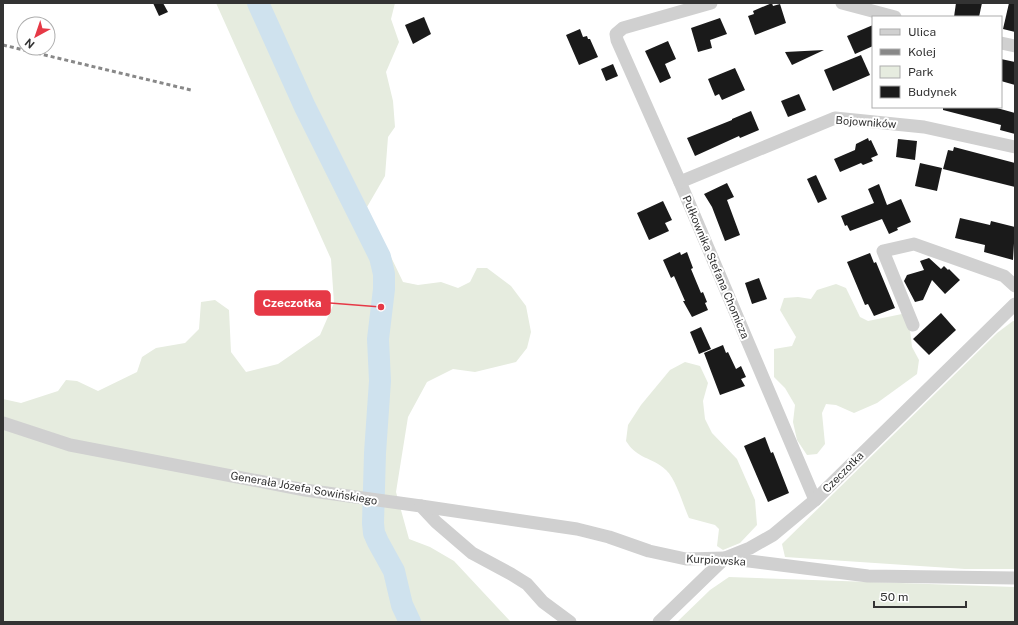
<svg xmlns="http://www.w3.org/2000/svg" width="1018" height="625" viewBox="0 0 1018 625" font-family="'Public Sans',sans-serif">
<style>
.green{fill:#e6ecdf}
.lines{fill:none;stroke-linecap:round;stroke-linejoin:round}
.river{stroke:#cfe2ee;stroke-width:22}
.building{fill:#1a1a1a}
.street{stroke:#d0d0d0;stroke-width:13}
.rail{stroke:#888;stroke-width:3;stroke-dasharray:4 3;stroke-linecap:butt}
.labels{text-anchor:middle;stroke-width:4;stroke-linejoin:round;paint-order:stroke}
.street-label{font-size:11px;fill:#333;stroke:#fff}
.leader{fill:none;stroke:#e63946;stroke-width:1.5}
.callout-dot{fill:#e63946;stroke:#fff;stroke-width:1.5}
.callout{fill:#e63946;stroke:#e63946;stroke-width:1.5}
.callout-label{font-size:12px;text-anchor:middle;font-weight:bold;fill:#fff}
</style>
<rect width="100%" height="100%" fill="#fff"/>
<g class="green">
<path d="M216,3H395L391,19L399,42L386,72L393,101L395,127L388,137L385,176L367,207L403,282L418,285L441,282L458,288L470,282L477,268H487L511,286L526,306L531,332L527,348L516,362L475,372L453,369L427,382L408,417L396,492L409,539L430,547L454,561L511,622H3V399L21,403L58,391L66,380L77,381L98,391L137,372L142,357L156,348L185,343L199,329L201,302L215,300L229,310L231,352L246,372L278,364L320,335L334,303L331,259Z"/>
<path d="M836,284L846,288L860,317L868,321L902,314L909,321L912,347L919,360L917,374L877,403L854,413L836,405L826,404L822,413L825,444L817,454L807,455L797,440L793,422L795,405L785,388L774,377V349L792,346L796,337L780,310L784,298L798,297L811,299L817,290Z"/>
<path d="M1013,321H1015V569H965L785,557L782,544L997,333Z"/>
<path d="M685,362L700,366L708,383L703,401L705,419L712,433L737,459L755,500L757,525L740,543L723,550L717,546L719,529L715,525L689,518C683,505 676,479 666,470C651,456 638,460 626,441L628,425L641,405L670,370Z"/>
<path d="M729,577L1015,587V622H677L710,590Z"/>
</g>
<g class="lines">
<path class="river" d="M258,3L305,107L380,257L384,274V289L378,339L380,381L375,453L373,523L374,533L378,542L394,571L402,605L410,622"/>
</g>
<g class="building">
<path d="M153,3H163L168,12L159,16Z"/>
<path d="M772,3L773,6L780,4L786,23L755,35L748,16L754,14L753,11Z"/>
<path d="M956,3H982L979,17H954Z"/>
<path d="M1009,3H1015V32L1003,29Z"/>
<path d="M424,17L431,34L413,44L405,25Z"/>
<path d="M720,18L727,34L710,40L712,48L698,52L691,28Z"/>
<path d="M873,25V46L855,54L847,36Z"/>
<path d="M580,29L583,37L587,36L588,39H590L598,57L579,65L566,35Z"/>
<path d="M668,41L676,59L665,64L671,78L660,83L645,51Z"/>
<path d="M824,50L792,65L785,52Z"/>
<path d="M861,55L870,75L833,91L824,70Z"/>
<path d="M1001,59L1015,62V85L1001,81Z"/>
<path d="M613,64L618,76L606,81L601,69Z"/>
<path d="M735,68L745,90L722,100L719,94L715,96L708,79Z"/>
<path d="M799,94L806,110L788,117L781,101Z"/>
<path d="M943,107H998L997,108L1015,113V134L1000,130L1001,125L943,110Z"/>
<path d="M751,111L759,130L740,138L739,136L695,156L687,138L732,120V119Z"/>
<path d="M868,138L869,141L871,140L878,155L871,158L873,161L863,165L861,163L840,172L834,159L855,150L856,144Z"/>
<path d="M898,139L917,141L915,160L896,157Z"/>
<path d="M954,147L1015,163V187L943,169L948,150L953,151Z"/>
<path d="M920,163L942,168L937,191L915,186Z"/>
<path d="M816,175L827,199L818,203L807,179Z"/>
<path d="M727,183L734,197L727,200L740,235L725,241L712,207L704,194Z"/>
<path d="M879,184L887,205L901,199L911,222L897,228L898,230L889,234L882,219L850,231L847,225L845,226L841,216L874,203L868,189Z"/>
<path d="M663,201L672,220L665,223L669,231L649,240L637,213Z"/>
<path d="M960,218L990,225L991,221L1015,227L1013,260L984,252L985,245L955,238Z"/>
<path d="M680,252L681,255L687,252L693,268L691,269L701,293L703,292L707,302L705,303L708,310L692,317L683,301H685L674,276L671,278L663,260Z"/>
<path d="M870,253L874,263L876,262L895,308L874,316L868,304L865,305L847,262Z"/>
<path d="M929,258L941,269L944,266L948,270L949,269L960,280L945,294L932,280L923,300L915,302L904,281L907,275L924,270L920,261Z"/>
<path d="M759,278L767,299L752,304L745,283Z"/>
<path d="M941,313L956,330L929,355L913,339Z"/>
<path d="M701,327L711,349L699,354L690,332Z"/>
<path d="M723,345L726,353L728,352L736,369L741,366L746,377L741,379L745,386L720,395L704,353Z"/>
<path d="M765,437L771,453L773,452L789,493L768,502L744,446Z"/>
</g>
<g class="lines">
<g class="street">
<path d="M711,3L623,28L616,34L617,40L680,182L815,500"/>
<path d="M842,3L895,17"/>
<path d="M1001,43L1015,46"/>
<path d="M680,182L835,118L924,127L1015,147"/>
<path d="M913,325L883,251L914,244L1004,276L1015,286"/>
<path d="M3,423L70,445L305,490L421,506L436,522L472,553L511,574L527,584L543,602L570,622"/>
<path d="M421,506L577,529L609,537L649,551L686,559L725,558L868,576L1015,578"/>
<path d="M659,622L725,558L750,548L773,535L815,500L1015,304"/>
</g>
<path class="rail" d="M3,45L191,90"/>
</g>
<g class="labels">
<g class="street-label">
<text transform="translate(866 122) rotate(4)" y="4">Bojowników</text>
<text transform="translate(716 267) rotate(67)" y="4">Pułkownika Stefana Chomicza</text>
<text transform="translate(843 472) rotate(-45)" y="4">Czeczotka</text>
<text transform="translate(304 488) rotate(10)" y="4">Generała Józefa Sowińskiego</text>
<text transform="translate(716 560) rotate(3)" y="4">Kurpiowska</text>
</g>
</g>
<path class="leader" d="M381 307L330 303"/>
<circle class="callout-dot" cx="381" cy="307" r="4"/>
<rect class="callout" x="255" y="291" width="75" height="24" rx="4"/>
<g class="callout-label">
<text x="292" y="307">Czeczotka</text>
</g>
<rect width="1018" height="625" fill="none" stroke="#333333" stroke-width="8"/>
<rect x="872" y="16" width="130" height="92" fill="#ffffff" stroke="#adadad"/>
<rect x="880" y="29" width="20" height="6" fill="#d0d0d0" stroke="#adadad"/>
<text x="908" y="36" font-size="12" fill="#333333">Ulica</text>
<rect x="880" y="49" width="20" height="6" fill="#888888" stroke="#adadad"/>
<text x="908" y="56" font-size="12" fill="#333333">Kolej</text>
<rect x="880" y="66" width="20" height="12" fill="#e6ecdf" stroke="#adadad"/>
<text x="908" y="76" font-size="12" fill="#333333">Park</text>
<rect x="880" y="86" width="20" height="12" fill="#1a1a1a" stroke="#adadad"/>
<text x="908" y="96" font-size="12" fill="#333333">Budynek</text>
<g transform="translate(36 36) rotate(220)"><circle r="19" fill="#ffffff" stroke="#adadad"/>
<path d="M0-3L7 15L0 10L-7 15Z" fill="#e63946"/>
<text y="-6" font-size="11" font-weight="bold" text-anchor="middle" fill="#333333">N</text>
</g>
<path d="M874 601v6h92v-6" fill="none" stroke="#333333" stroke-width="2"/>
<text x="880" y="601" font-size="12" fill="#333333" stroke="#ffffff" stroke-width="3" paint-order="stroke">50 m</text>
</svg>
